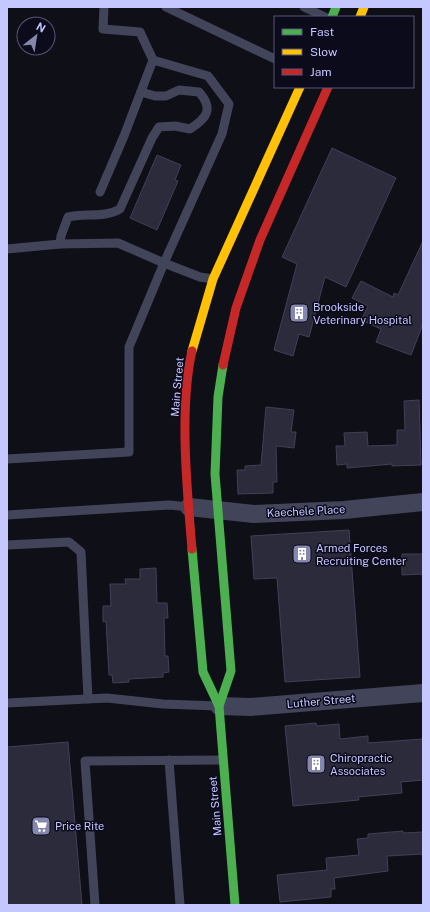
<svg xmlns="http://www.w3.org/2000/svg" width="430" height="912" viewBox="0 0 430 912" font-family="'Public Sans',sans-serif">
<style>
.building{fill:#2c2b3b;stroke:#404057}
.lines{fill:none;stroke-linecap:round;stroke-linejoin:round}
.lane{stroke:#424559;stroke-width:9}
.street{stroke:#424559;stroke-width:18}
.fast{stroke:#4caf50;stroke-width:9}
.slow{stroke:#ffc107;stroke-width:9}
.jam{stroke:#c62828;stroke-width:9}
.labels{text-anchor:middle;stroke-width:3;stroke-linejoin:round;paint-order:stroke}
.poi-label{font-size:11px;fill:#c5c7ff;stroke:#0b0b1c;text-anchor:start}
.street-label{font-size:11px;fill:#c5c7ff;stroke:#0b0b1c}
</style>
<rect width="100%" height="100%" fill="#0f0f18"/>
<g class="building">
<path d="M332,148L396,178L346,287L325,277L309,337L299,334L293,356L274,350L297,264L282,257Z"/>
<path d="M157,155L181,165L175,180L178,181L157,230L130,218Z"/>
<path d="M423,241V324L411,355L376,342L381,329L361,320L368,306L352,298L361,281L393,297L394,293L398,295Z"/>
<path d="M419,400L421,465L392,466V464L347,468V464L337,465L336,446H345L344,433L367,432L368,446L397,445V430H405L404,401Z"/>
<path d="M266,407L294,410L291,432H296L294,448L276,446L277,482H273V493L238,494L237,470H245V466L261,465Z"/>
<path d="M349,530L360,677L285,682L277,578L254,579L251,536Z"/>
<path d="M402,554H423V574L402,575Z"/>
<path d="M156,568L157,603H167L168,618H164L165,656H168L169,672L163,673V677L129,679V682L113,683L112,675H109L106,621L103,622V606H111L110,584H126L125,579H140V569Z"/>
<path d="M316,723L317,726L339,724L340,739L368,736V743L423,739V780L401,782L402,793L358,797L359,800L293,806L285,726Z"/>
<path d="M68,742L82,905H7V747Z"/>
<path d="M403,831V833L423,832V854L387,856L388,871L334,878L335,889H331V897L280,902L277,875L327,870L326,858L359,855L357,839L368,838V834Z"/>
</g>
<g class="lines">
<g class="lane">
<path d="M166,7L275,59"/>
<path d="M304,7L325,17"/>
<path d="M100,192L124,136L153,60L140,32L103,29L104,7"/>
<path d="M60,244L61,236L68,217C85,213 105,218 120,209L152,138L159,127L175,126L190,129C207,118 214,109 199,92L179,90L166,96H155L141,92"/>
<path d="M7,249L60,244L118,243L164,263L200,277L213,279"/>
<path d="M7,459L129,452V347L164,263L222,134L229,104L208,76L153,60"/>
<path d="M7,515L169,505L189,507"/>
<path d="M7,545L69,542L81,552L88,699"/>
<path d="M7,703L107,698L163,704L218,706"/>
<path d="M169,760L180,905"/>
<path d="M95,905L85,761L223,760"/>
</g>
<g class="street">
<path d="M189,507L254,514L344,510L423,502"/>
<path d="M219,706L251,707L423,693"/>
</g>
<g class="fast">
<path d="M332,17L336,7"/>
<path d="M192,549L203,672L219,706L235,905"/>
<path d="M219,706L231,671L215,474L218,397L223,365"/>
</g>
<g class="slow">
<path d="M360,17L364,7"/>
<path d="M192,351L213,279L300,87"/>
</g>
<g class="jam">
<path d="M192,351C179,408 187,489 192,549"/>
<path d="M223,365L236,308L260,240L328,87"/>
</g>
</g>
<defs>
<symbol id="building-square" viewBox="-11 -11 22 22"><rect x="-9" y="-9" width="18" height="18" rx="4" fill="#8587ae" stroke="#0b0b1c"/><path d="M-4-6H4V6H1V3H-1V6H-4ZM-2.5-4.3h1.7v1.8h-1.7ZM.8-4.3h1.7v1.8H.8ZM-2.5-1h1.7V.8h-1.7ZM.8-1h1.7V.8H.8Z" fill="#fff"/></symbol>
<symbol id="supermarket-square" viewBox="-11 -11 22 22"><rect x="-9" y="-9" width="18" height="18" rx="4" fill="#8587ae" stroke="#0b0b1c"/><path d="M-6-5.5h2.5l.6 2H6L4.5 2H-2.5L-4.4-4H-6ZM-1.5 3.2a1.3 1.3 0 1 0 .1 0ZM3 3.2a1.3 1.3 0 1 0 .1 0Z" fill="#fff"/></symbol>
</defs>
<g fill-rule="evenodd">
<use href="#building-square" x="288" y="302" width="22" height="22"/>
<use href="#building-square" x="291" y="543" width="22" height="22"/>
<use href="#building-square" x="305" y="753" width="22" height="22"/>
<use href="#supermarket-square" x="30" y="815" width="22" height="22"/>
</g>
<g class="labels">
<g class="poi-label">
<text x="313" y="311">Brookside<tspan x="313" dy="13">Veterinary Hospital</tspan></text>
<text x="316" y="552">Armed Forces<tspan x="316" dy="13">Recruiting Center</tspan></text>
<text x="330" y="762">Chiropractic<tspan x="330" dy="13">Associates</tspan></text>
<text x="55" y="830">Price Rite</text>
</g>
<g class="street-label">
<text transform="translate(177 387) rotate(-85)" y="4">Main Street</text>
<text transform="translate(306 511) rotate(-3)" y="4">Kaechele Place</text>
<text transform="translate(321 701) rotate(-5)" y="4">Luther Street</text>
<text transform="translate(215 806) rotate(-95)" y="4">Main Street</text>
</g>
</g>
<rect width="430" height="912" fill="none" stroke="#c5c7ff" stroke-width="16"/>
<rect x="274" y="16" width="140" height="72" fill="#0b0b1c" stroke="#555677"/>
<rect x="282" y="29" width="20" height="6" fill="#4caf50" stroke="#555677"/>
<text x="310" y="36" font-size="12" fill="#c5c7ff">Fast</text>
<rect x="282" y="49" width="20" height="6" fill="#ffc107" stroke="#555677"/>
<text x="310" y="56" font-size="12" fill="#c5c7ff">Slow</text>
<rect x="282" y="69" width="20" height="6" fill="#c62828" stroke="#555677"/>
<text x="310" y="76" font-size="12" fill="#c5c7ff">Jam</text>
<g transform="translate(36 36) rotate(30)"><circle r="19" fill="#0b0b1c" stroke="#555677"/>
<path d="M0-3L7 15L0 10L-7 15Z" fill="#8587ae"/>
<text y="-6" font-size="11" font-weight="bold" text-anchor="middle" fill="#c5c7ff">N</text>
</g>
</svg>
